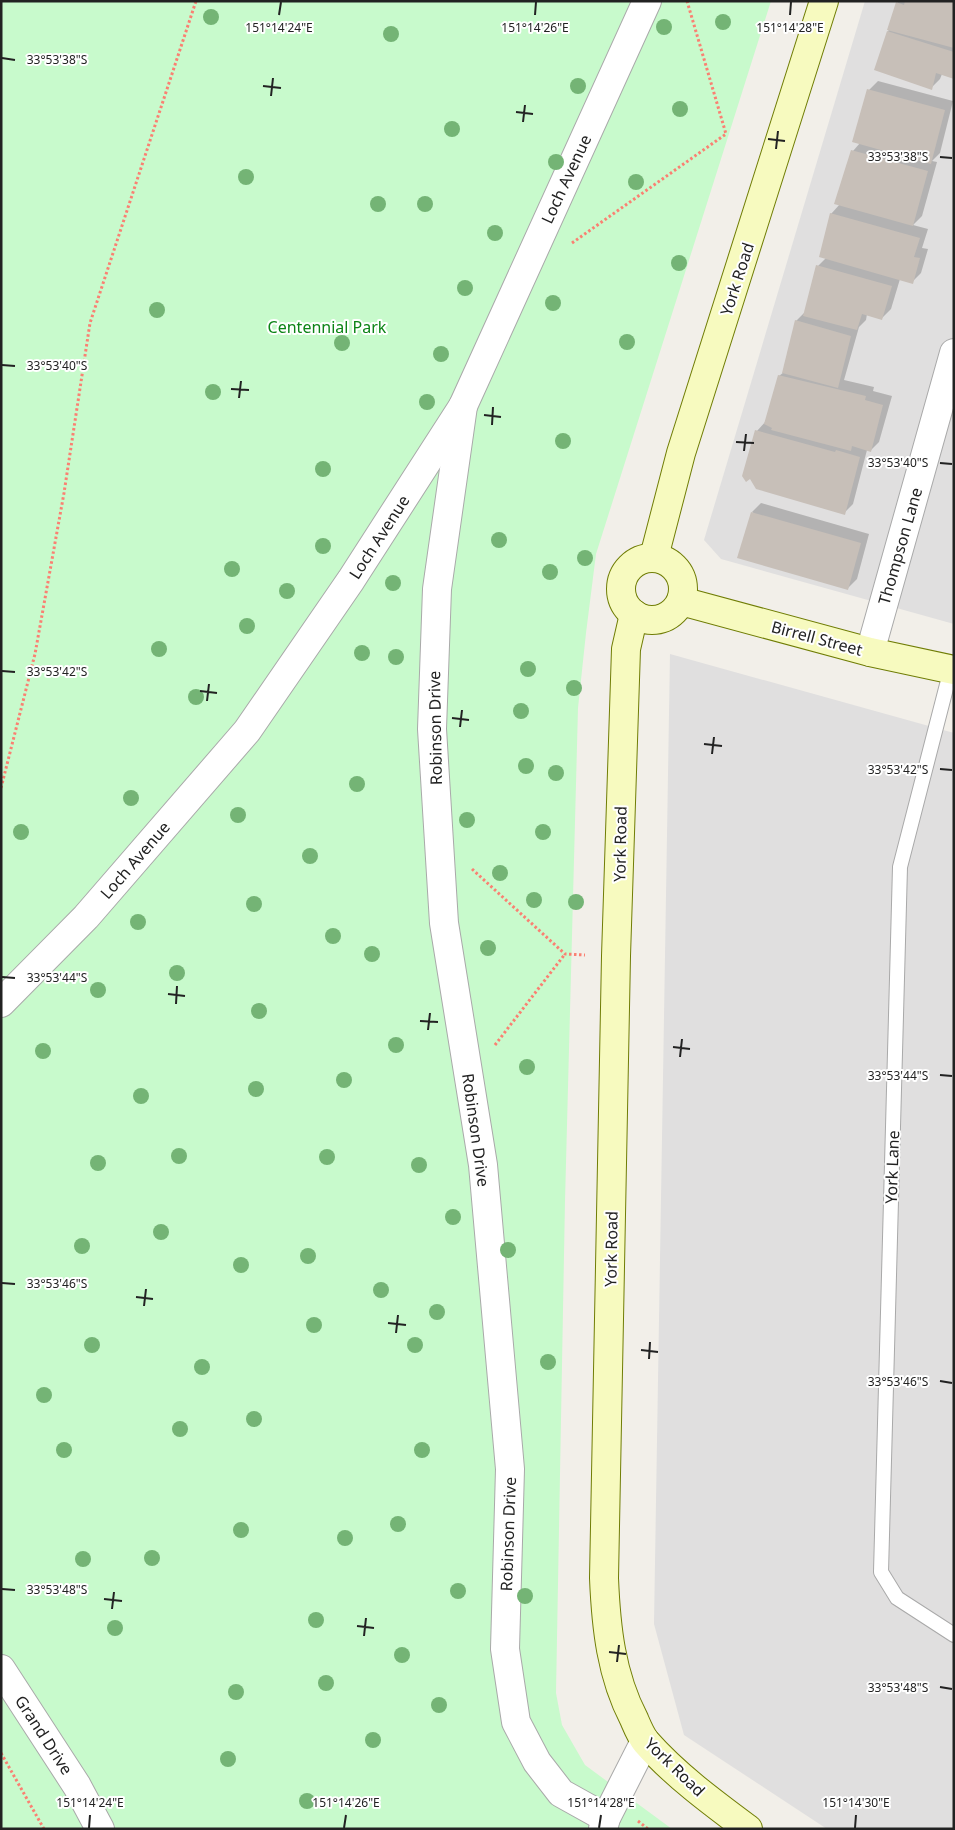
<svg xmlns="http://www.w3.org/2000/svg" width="955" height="1830" viewBox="0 0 955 1830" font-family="'Noto Sans',sans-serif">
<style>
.residential{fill:#e0dfdf}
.park{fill:#c8facc}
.shadow{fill:#0003}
.building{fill:#c7bfb8}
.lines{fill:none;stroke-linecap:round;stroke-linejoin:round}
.lane-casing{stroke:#a9a9a9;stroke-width:16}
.street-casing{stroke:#a9a9a9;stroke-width:30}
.secondary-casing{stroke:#707d05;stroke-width:30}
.path{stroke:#fa8072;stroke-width:3;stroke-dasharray:2.5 2.5;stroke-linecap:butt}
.lane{stroke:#fff;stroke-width:14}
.street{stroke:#fff;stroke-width:28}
.secondary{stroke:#f7fabf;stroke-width:28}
.tree{fill:#74b475}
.ticks{fill:none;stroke:#222;stroke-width:2}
.labels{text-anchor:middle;stroke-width:4;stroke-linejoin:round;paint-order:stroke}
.street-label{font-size:16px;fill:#222;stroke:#fff}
.park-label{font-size:16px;fill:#0c8416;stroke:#fff}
.ticks-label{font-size:12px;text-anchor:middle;fill:#222;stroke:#fff;stroke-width:4;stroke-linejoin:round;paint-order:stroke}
</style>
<rect width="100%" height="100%" fill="#f2efe9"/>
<g class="residential">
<path d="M865,1H954V624L721,559L704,540Z"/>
<path d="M670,654L954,733V1829H827L684,1735L654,1624Z"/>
</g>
<path class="park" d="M1,1H771L596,554L586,633L578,708L565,1201L556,1693L562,1725L585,1765L672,1829H1Z"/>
<g class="shadow">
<path d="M898,1H954V77L942,74L940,79L931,88L888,32Z"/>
<path d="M878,81L953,101L940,153L932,161L937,162L922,216L913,225L928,229L922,248L928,249L921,273L912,282L900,279L891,309L882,318L867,314L866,320L859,327L844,380L874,387L873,391L892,396L879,442L870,451L867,450L853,504L844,513L757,431L766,421L779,376L784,372L796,321L805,312L818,266L826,258L831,214L840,204L853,151L860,143L869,90Z"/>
<path d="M761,503L869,534L857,579L848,588L752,512Z"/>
</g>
<g class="building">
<path d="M905,1H954V48L887,30L896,2L904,5Z"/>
<path d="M887,31L954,52V79L936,73L932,90L874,70Z"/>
<path d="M867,89L945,110L931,164L852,142Z"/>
<path d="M851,150L928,171L913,226L834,204Z"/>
<path d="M830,213L920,238L914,257L920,258L913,284L819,257Z"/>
<path d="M816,265L892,286L882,320L862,314L857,330L803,316Z"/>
<path d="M795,320L851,336L838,388L782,373Z"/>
<path d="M778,375L866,396L865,400L883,405L871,452L852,446L851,451L771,430L772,428L764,424Z"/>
<path d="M755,430L835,452L836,450L860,457L845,515L756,489L750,479L746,482L742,476Z"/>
<path d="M751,512L861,543L848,590L737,558Z"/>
</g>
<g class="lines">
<defs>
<path id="lane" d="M951,669L900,867L881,1572L897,1598L954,1635"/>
<g id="street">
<path d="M463,406L437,589L432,729L444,923L483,1165L510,1469L505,1649L516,1722L537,1762L561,1793L606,1818"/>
<path d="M870,652L954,353"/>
<path d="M1,1003L86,917L247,731L351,580L463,406L647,1"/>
<path d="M1,1669L77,1786L100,1829"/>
<path d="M603,1829L606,1818L645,1741"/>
</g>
<g id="secondary">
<path d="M654,557L681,453L824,1"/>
<circle cx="652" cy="589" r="31"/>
<path d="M681,601L870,652L954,670"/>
<path d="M634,614L626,649L616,956L604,1578C606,1627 611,1675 634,1719C637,1726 641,1736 646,1742C675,1775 713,1803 748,1829"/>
</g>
</defs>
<use href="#lane" class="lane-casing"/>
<use href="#street" class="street-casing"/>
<use href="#secondary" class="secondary-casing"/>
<g class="path">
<path d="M572,243L726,134L687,1"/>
<path d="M1,788L35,654L64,493L90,323L196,1"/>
<path d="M472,869L565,954L585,955"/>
<path d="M495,1045L565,954"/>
<path d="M1,1753L44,1829"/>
<path d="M638,1821L648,1829"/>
</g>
<use href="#lane" class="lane"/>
<use href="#street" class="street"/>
<use href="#secondary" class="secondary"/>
</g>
<g class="tree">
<circle cx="211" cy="17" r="8"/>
<circle cx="723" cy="22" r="8"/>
<circle cx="664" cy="27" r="8"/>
<circle cx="391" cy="34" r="8"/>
<circle cx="578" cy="86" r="8"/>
<circle cx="680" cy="109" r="8"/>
<circle cx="452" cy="129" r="8"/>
<circle cx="556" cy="162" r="8"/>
<circle cx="246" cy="177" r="8"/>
<circle cx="636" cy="182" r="8"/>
<circle cx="378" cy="204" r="8"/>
<circle cx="425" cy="204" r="8"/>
<circle cx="495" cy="233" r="8"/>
<circle cx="679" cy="263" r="8"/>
<circle cx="465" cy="288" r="8"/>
<circle cx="553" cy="303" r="8"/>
<circle cx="157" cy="310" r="8"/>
<circle cx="627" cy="342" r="8"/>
<circle cx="342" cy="343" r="8"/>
<circle cx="441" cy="354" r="8"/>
<circle cx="213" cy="392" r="8"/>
<circle cx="427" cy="402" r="8"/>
<circle cx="563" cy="441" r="8"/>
<circle cx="323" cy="469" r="8"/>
<circle cx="499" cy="540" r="8"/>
<circle cx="323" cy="546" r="8"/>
<circle cx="585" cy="558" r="8"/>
<circle cx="232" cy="569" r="8"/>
<circle cx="550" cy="572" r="8"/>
<circle cx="393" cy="583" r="8"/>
<circle cx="287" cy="591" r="8"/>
<circle cx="247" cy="626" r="8"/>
<circle cx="159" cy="649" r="8"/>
<circle cx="362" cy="653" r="8"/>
<circle cx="396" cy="657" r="8"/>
<circle cx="528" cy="669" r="8"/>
<circle cx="574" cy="688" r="8"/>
<circle cx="196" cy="697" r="8"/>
<circle cx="521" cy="711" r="8"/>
<circle cx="526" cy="766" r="8"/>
<circle cx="556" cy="773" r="8"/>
<circle cx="357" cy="784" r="8"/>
<circle cx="131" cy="798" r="8"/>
<circle cx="238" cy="815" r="8"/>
<circle cx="467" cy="820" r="8"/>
<circle cx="21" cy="832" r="8"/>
<circle cx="543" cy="832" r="8"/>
<circle cx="310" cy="856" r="8"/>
<circle cx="500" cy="873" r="8"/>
<circle cx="534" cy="900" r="8"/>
<circle cx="576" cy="902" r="8"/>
<circle cx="254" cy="904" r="8"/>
<circle cx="138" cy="922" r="8"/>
<circle cx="333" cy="936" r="8"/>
<circle cx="488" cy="948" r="8"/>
<circle cx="372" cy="954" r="8"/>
<circle cx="177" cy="973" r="8"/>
<circle cx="98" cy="990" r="8"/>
<circle cx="259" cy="1011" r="8"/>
<circle cx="396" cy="1045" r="8"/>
<circle cx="43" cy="1051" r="8"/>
<circle cx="527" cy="1067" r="8"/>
<circle cx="344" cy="1080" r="8"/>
<circle cx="256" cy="1089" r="8"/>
<circle cx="141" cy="1096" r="8"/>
<circle cx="179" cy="1156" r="8"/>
<circle cx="327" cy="1157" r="8"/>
<circle cx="98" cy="1163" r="8"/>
<circle cx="419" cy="1165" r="8"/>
<circle cx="453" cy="1217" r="8"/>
<circle cx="161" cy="1232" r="8"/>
<circle cx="82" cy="1246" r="8"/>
<circle cx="508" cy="1250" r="8"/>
<circle cx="308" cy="1256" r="8"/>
<circle cx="241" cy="1265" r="8"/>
<circle cx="381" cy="1290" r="8"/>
<circle cx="437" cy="1312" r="8"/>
<circle cx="314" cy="1325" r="8"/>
<circle cx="92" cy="1345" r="8"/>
<circle cx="415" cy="1345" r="8"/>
<circle cx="548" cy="1362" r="8"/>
<circle cx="202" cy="1367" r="8"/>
<circle cx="44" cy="1395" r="8"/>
<circle cx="254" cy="1419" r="8"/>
<circle cx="180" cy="1429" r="8"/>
<circle cx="64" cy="1450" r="8"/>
<circle cx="422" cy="1450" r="8"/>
<circle cx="398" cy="1524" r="8"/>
<circle cx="241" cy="1530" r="8"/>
<circle cx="345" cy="1538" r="8"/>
<circle cx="152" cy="1558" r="8"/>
<circle cx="83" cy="1559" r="8"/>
<circle cx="458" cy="1591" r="8"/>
<circle cx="525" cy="1596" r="8"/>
<circle cx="316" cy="1620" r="8"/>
<circle cx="115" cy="1628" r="8"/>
<circle cx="402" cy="1655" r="8"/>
<circle cx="326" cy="1683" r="8"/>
<circle cx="236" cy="1692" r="8"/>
<circle cx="439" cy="1705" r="8"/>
<circle cx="373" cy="1740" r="8"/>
<circle cx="228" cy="1759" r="8"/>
<circle cx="307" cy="1801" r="8"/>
</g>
<path class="ticks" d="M279,15L281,2M535,15L536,2M790,15L791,2M2,58L15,60M263,86L281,88M271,96L273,78M516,112L533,114M523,122L525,105M768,139L785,141M776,149L778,131M940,157L952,158M2,365L15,366M231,389L249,390M239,398L241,381M484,415L501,417M492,425L493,407M736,442L754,443M744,451L746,434M940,463L952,464M2,671L15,672M200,691L217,693M207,701L209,684M452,718L469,720M460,727L462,710M704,744L722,746M712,754L714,737M940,769L952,770M2,977L15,978M168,994L185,996M176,1004L177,986M420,1021L438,1022M428,1030L430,1013M673,1047L690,1049M680,1057L682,1039M940,1075L952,1076M2,1283L15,1284M136,1297L153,1299M144,1306L146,1289M388,1323L406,1325M396,1333L398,1315M641,1350L658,1352M649,1359L650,1342M940,1381L952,1383M2,1589L15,1590M104,1599L122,1601M112,1609L114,1592M357,1626L374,1628M364,1636L366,1618M609,1652L626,1654M617,1662L619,1645M940,1687L952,1689M89,1828L90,1815M344,1828L346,1815M599,1828L601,1815M855,1828L856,1815"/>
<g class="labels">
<g class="street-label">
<text transform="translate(566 179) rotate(-65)" y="6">Loch Avenue</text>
<text transform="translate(737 279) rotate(-72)" y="6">York Road</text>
<text transform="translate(379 537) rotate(-57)" y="6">Loch Avenue</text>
<text transform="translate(900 546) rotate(-74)" y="6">Thompson Lane</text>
<text transform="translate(817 638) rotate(15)" y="6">Birrell Street</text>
<text transform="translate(435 728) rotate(-91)" y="6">Robinson Drive</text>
<text transform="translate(620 844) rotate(-89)" y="6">York Road</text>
<text transform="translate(135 860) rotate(-49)" y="6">Loch Avenue</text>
<text transform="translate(476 1130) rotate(82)" y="6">Robinson Drive</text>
<text transform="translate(892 1167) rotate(-88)" y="6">York Lane</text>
<text transform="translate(611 1249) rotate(-89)" y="6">York Road</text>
<text transform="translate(508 1534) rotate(-88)" y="6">Robinson Drive</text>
<text transform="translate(44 1735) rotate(57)" y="6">Grand Drive</text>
<text transform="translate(675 1767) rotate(44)" y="6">York Road</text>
</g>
<g class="park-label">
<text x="327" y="333">Centennial Park</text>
</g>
</g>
<g class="ticks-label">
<text x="279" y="32">151°14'24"E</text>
<text x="535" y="32">151°14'26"E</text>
<text x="790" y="32">151°14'28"E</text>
<text x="57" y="64">33°53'38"S</text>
<text x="898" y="161">33°53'38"S</text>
<text x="57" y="370">33°53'40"S</text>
<text x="898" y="467">33°53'40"S</text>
<text x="57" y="676">33°53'42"S</text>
<text x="898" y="774">33°53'42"S</text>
<text x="57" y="982">33°53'44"S</text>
<text x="898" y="1080">33°53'44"S</text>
<text x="57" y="1288">33°53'46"S</text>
<text x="898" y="1386">33°53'46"S</text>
<text x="57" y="1594">33°53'48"S</text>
<text x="898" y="1692">33°53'48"S</text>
<text x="90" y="1807">151°14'24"E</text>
<text x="346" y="1807">151°14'26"E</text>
<text x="601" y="1807">151°14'28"E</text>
<text x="856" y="1807">151°14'30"E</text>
</g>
<rect width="955" height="1830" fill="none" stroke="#222222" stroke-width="5"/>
</svg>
